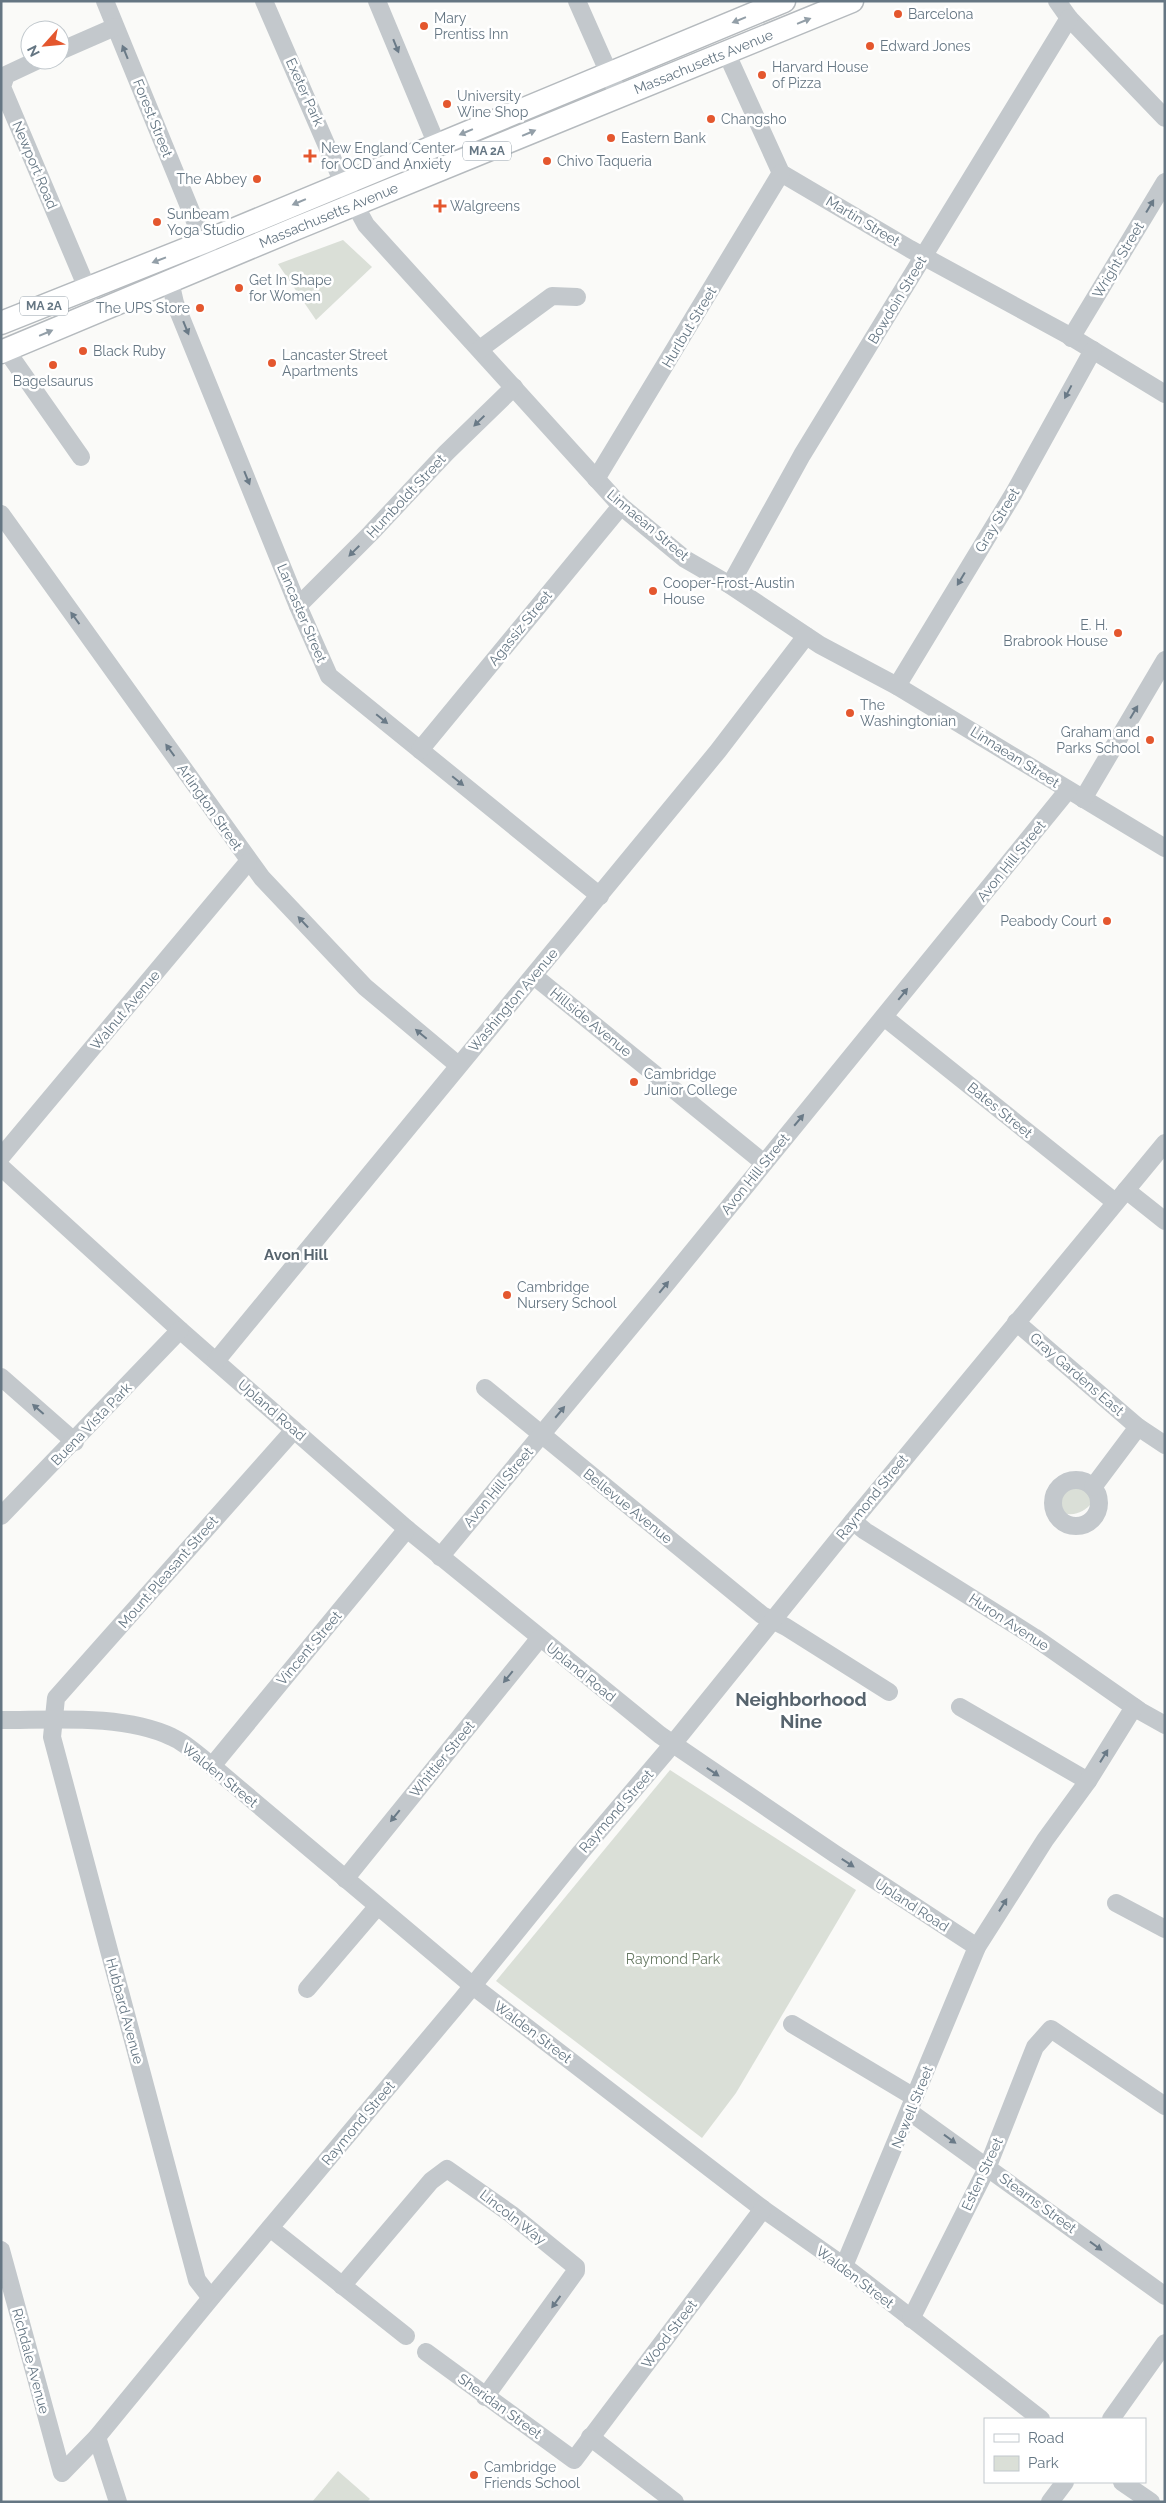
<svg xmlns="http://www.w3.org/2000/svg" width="1166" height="2503" viewBox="0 0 1166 2503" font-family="Raleway,sans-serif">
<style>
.green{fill:#dadfd7}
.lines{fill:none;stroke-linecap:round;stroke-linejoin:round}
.major-casing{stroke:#b5babe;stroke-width:25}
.minor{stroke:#c3c8cc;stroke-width:18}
.major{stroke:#fff;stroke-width:22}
.oneway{fill:#939fa8}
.oneway2{fill:#6a7a87}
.poi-dot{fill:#e4572e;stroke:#fff;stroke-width:2}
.labels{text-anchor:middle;stroke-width:5;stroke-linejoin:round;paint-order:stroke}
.shield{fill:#fff;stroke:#939fa8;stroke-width:1}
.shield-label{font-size:12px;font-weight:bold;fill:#657683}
.poi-label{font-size:14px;fill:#657683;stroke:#fff;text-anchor:start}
.street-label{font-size:14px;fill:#657683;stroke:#fff}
.park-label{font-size:14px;fill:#687a64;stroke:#fff}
.neighbourhood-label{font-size:15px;font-weight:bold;fill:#57646e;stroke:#fff}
.district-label{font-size:19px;font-weight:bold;fill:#57646e;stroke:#fff}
</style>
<rect width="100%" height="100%" fill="#fafaf8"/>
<g class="green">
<path d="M343,240L372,267L316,320L278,264Z"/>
<path d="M1082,1486L1089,1491L1093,1502C1083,1513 1074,1517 1059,1512L1055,1497C1064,1489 1070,1487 1082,1486Z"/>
<path d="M670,1770L856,1890L736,2093L702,2138L496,1981Z"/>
<path d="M338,2471L370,2499L367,2502H312Z"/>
</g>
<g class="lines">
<defs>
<g id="major">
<path d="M1,323L204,242L784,1"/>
<path id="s1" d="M1,352L297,228L852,1"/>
</g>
</defs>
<use href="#major" class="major-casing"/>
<g class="minor">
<path d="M105,1L208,253"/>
<path d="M264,1L343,183L366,225L621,506L685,559L730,585L820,645L897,686L1165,848"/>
<path d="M377,1L437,145"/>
<path d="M577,1L619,96"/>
<path d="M1057,1L1069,18L1165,118"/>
<path d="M60,51L115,27"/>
<path d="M726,52L781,173L910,249L1068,335L1165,394"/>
<path d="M38,60L6,75L2,87L87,288"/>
<path d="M170,281L175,303L298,606L329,676L600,896"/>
<path d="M1071,338L1165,182"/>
<path d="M480,349L552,296L577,297"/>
<path d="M6,350L81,457"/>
<path d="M596,479L781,173"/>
<path d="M1,514L262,878L365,987L458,1065"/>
<path d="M730,585L802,455L1069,18"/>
<path d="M298,606L371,533L446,453L514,387"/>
<path d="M897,686L1014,493L1093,350"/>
<path d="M420,750L621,506"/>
<path d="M1083,799L1165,660"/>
<path d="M534,976L764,1163"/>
<path d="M884,1017L1115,1202"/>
<path d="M1,1157L248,862"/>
<path d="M1,1167L180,1330L407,1529L660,1735L835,1854L977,1947"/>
<path d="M1126,1190L1165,1221"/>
<path d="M1016,1322L1138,1427L1165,1445"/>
<path d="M216,1361L718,751L806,636"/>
<path d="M1,1377L75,1442"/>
<path d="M485,1388L762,1615L786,1627L889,1692"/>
<circle cx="1076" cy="1503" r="23"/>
<path d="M1093,1487L1138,1427"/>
<path d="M1,1516L180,1330"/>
<path d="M853,1521L865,1531L1034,1637L1140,1711L1165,1725"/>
<path d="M440,1557L662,1289L1068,790"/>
<path d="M960,1707L1088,1781"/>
<path d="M1,1720C54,1720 123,1714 172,1737C186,1743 199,1756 212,1766L473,1986L763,2209L844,2266L1041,2419"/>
<path d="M212,1766L407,1529"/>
<path d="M345,1879L539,1639"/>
<path d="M1116,1903L1165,1929"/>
<path d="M307,1989L377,1907"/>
<path d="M792,2024L914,2097"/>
<path d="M910,2112L1165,2296"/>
<path d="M270,2228L406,2336"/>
<path d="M1,2250L62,2473L97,2437L211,2298L462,1999L581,1852L672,1745L853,1521L1165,1143"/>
<path d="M844,2266L977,1947L1045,1840L1088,1781L1134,1707"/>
<path d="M342,2286L431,2181L447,2169L511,2214L576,2267V2271L485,2397"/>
<path d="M211,2298L197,2280L52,1737L56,1698L294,1430"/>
<path d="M911,2319L988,2166L1035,2047L1051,2029L1165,2106"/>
<path d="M426,2352L574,2460L763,2209"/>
<path d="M1111,2419L1165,2343"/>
<path d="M97,2437L118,2502"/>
<path d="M590,2437L675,2502"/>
<path d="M1122,2482L1151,2502"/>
<path d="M1050,2502L1065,2482"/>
</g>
<use href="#major" class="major"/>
</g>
<defs><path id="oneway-solid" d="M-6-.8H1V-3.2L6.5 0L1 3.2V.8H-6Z" transform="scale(1.25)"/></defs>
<g class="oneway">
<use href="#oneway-solid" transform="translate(739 20) rotate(158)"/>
<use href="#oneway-solid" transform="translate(804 21) rotate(-22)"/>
<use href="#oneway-solid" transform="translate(466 132) rotate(157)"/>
<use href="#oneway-solid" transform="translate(529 133) rotate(-23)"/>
<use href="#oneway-solid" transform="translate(299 202) rotate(157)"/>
<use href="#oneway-solid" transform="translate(159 260) rotate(159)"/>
<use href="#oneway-solid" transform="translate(46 333) rotate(-23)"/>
</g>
<g class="oneway2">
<use href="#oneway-solid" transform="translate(396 46) rotate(68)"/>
<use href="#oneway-solid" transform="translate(125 52) rotate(-112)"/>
<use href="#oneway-solid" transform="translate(1150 206) rotate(-59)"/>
<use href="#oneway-solid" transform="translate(186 328) rotate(68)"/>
<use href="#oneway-solid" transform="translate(1068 392) rotate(118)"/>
<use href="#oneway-solid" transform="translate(479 421) rotate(136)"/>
<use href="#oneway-solid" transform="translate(247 478) rotate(68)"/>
<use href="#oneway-solid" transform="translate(354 551) rotate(135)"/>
<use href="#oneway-solid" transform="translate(961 579) rotate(121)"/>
<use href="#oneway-solid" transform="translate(75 618) rotate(-126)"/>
<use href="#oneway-solid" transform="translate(1134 712) rotate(-59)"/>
<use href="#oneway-solid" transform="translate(382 719) rotate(39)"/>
<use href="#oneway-solid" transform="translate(170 750) rotate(-126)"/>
<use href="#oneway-solid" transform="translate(458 781) rotate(39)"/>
<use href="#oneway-solid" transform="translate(303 922) rotate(-133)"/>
<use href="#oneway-solid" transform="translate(903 994) rotate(-51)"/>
<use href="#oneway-solid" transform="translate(421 1034) rotate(-140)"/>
<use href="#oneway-solid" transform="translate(799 1120) rotate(-50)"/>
<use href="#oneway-solid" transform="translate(664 1287) rotate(-51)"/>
<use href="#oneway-solid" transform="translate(38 1409) rotate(-139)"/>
<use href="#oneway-solid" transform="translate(560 1412) rotate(-50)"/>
<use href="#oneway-solid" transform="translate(508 1677) rotate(129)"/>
<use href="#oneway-solid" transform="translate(1104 1756) rotate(-58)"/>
<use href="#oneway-solid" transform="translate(713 1772) rotate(34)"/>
<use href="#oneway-solid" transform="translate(395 1816) rotate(129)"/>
<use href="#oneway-solid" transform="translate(848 1863) rotate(33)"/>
<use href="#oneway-solid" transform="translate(1003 1905) rotate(-58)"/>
<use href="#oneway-solid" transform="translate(950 2139) rotate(36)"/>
<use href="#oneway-solid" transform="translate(1096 2246) rotate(36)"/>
<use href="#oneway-solid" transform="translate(556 2302) rotate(126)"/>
</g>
<g class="poi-dot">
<circle cx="898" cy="14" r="5"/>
<circle cx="424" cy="26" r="5"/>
<circle cx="870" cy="46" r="5"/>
<circle cx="762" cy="75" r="5"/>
<circle cx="447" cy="104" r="5"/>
<circle cx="711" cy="119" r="5"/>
<circle cx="611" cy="138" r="5"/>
<path d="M307.5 148.5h5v5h5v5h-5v5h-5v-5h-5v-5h5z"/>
<circle cx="547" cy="161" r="5"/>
<circle cx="257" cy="179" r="5"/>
<path d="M437.5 198.5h5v5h5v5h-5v5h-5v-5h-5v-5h5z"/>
<circle cx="157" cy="222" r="5"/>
<circle cx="239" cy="288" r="5"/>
<circle cx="200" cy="308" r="5"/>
<circle cx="83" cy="351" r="5"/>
<circle cx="272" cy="363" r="5"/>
<circle cx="53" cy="365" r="5"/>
<circle cx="653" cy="591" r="5"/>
<circle cx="1118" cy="633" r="5"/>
<circle cx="850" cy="713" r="5"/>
<circle cx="1150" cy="740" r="5"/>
<circle cx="1107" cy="921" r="5"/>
<circle cx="634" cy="1082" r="5"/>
<circle cx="507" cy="1295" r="5"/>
<circle cx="474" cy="2475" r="5"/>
</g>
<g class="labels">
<g class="shield">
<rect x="463" y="141.5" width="48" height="19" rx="4"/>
<rect x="20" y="296.5" width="48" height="19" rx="4"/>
</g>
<g class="shield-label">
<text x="487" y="155">MA 2A</text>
<text x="44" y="310">MA 2A</text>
</g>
<g class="poi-label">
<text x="908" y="19">Barcelona</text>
<text x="434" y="23">Mary<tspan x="434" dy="16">Prentiss Inn</tspan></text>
<text x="880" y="51">Edward Jones</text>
<text x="772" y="72">Harvard House<tspan x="772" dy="16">of Pizza</tspan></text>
<text x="457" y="101">University<tspan x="457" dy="16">Wine Shop</tspan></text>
<text x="721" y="124">Changsho</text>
<text x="621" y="143">Eastern Bank</text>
<text x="321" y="153">New England Center<tspan x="321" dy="16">for OCD and Anxiety</tspan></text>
<text x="557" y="166">Chivo Taqueria</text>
<text x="247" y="184" text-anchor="end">The Abbey</text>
<text x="450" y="211">Walgreens</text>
<text x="167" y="219">Sunbeam<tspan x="167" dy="16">Yoga Studio</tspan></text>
<text x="249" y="285">Get In Shape<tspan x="249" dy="16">for Women</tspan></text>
<text x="190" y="313" text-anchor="end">The UPS Store</text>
<text x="93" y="356">Black Ruby</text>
<text x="282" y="360">Lancaster Street<tspan x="282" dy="16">Apartments</tspan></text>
<text x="53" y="386" text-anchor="middle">Bagelsaurus</text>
<text x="663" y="588">Cooper-Frost-Austin<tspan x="663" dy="16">House</tspan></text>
<text x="1108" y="630" text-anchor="end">E. H.<tspan x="1108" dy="16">Brabrook House</tspan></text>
<text x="860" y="710">The<tspan x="860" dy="16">Washingtonian</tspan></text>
<text x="1140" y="737" text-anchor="end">Graham and<tspan x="1140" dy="16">Parks School</tspan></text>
<text x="1097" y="926" text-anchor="end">Peabody Court</text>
<text x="644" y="1079">Cambridge<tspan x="644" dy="16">Junior College</tspan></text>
<text x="517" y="1292">Cambridge<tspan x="517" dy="16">Nursery School</tspan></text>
<text x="484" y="2472">Cambridge<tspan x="484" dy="16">Friends School</tspan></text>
</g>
<g class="street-label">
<text dy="5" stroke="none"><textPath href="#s1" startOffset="760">Massachusetts Avenue</textPath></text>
<text transform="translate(305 92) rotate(66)" y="5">Exeter Park</text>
<text transform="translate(153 118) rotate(68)" y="5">Forest Street</text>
<text transform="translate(35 165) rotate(67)" y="5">Newport Road</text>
<text dy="5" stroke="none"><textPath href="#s1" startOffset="355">Massachusetts Avenue</textPath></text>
<text transform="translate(863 221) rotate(31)" y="5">Martin Street</text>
<text transform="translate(1118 260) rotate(-59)" y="5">Wright Street</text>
<text transform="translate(897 300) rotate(-59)" y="5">Bowdoin Street</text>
<text transform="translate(689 327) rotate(-59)" y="5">Hurlbut Street</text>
<text transform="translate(406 496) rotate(-47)" y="5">Humboldt Street</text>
<text transform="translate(997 520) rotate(-59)" y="5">Gray Street</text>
<text transform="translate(648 525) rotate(40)" y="5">Linnaean Street</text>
<text transform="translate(302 613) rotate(67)" y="5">Lancaster Street</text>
<text transform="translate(520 628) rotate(-51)" y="5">Agassiz Street</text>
<text transform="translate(1015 757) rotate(32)" y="5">Linnaean Street</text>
<text transform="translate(210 807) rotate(55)" y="5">Arlington Street</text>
<text transform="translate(1011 861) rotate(-51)" y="5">Avon Hill Street</text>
<text transform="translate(513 1000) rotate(-50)" y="5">Washington Avenue</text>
<text transform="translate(125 1010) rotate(-50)" y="5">Walnut Avenue</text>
<text transform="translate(591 1022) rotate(39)" y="5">Hillside Avenue</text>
<text transform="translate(1000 1110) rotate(39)" y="5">Bates Street</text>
<text transform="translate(755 1174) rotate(-51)" y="5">Avon Hill Street</text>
<text transform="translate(1077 1374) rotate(41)" y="5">Gray Gardens East</text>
<text transform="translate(272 1410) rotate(41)" y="5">Upland Road</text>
<text transform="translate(91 1424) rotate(-46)" y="5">Buena Vista Park</text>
<text transform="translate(498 1487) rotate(-50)" y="5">Avon Hill Street</text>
<text transform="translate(872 1497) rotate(-51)" y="5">Raymond Street</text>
<text transform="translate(628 1506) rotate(39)" y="5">Bellevue Avenue</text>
<text transform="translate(168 1572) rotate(-49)" y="5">Mount Pleasant Street</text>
<text transform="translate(1009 1622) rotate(33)" y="5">Huron Avenue</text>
<text transform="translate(309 1648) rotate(-50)" y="5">Vincent Street</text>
<text transform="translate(581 1672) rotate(39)" y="5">Upland Road</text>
<text transform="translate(442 1759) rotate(-51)" y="5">Whittier Street</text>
<text transform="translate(220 1775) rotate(39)" y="5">Walden Street</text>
<text transform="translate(616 1811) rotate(-49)" y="5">Raymond Street</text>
<text transform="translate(912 1905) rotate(33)" y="5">Upland Road</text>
<text transform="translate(125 2011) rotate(75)" y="5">Hubbard Avenue</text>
<text transform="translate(533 2032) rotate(37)" y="5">Walden Street</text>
<text transform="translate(912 2107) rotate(-68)" y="5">Newell Street</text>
<text transform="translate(358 2123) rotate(-50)" y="5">Raymond Street</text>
<text transform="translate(982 2174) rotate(-65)" y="5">Esten Street</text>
<text transform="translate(1038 2203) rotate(36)" y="5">Stearns Street</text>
<text transform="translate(513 2217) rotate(38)" y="5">Lincoln Way</text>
<text transform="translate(855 2277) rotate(37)" y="5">Walden Street</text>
<text transform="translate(669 2334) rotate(-53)" y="5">Wood Street</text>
<text transform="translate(31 2361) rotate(75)" y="5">Richdale Avenue</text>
<text transform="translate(500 2406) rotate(36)" y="5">Sheridan Street</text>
</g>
<g class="park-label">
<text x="673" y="1964">Raymond Park</text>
</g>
<g class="neighbourhood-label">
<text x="296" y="1260">Avon Hill</text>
</g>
<g class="district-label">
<text x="801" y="1706">Neighborhood<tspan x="801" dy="22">Nine</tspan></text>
</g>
</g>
<rect width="1166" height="2503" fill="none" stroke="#657683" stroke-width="5"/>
<rect x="984" y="2418" width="162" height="65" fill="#ffffff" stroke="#c1c8cd"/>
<rect x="994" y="2434" width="25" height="8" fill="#ffffff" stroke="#c1c8cd"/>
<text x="1028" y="2443" font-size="15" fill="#657683">Road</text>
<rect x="994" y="2456" width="25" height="15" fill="#dadfd7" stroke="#c1c8cd"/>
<text x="1028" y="2468" font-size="15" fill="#657683">Park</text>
<g transform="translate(45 45) rotate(243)"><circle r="24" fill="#ffffff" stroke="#c1c8cd"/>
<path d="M0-4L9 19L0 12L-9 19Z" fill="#e4572e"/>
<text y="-8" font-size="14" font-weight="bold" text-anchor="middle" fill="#657683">N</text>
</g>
</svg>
